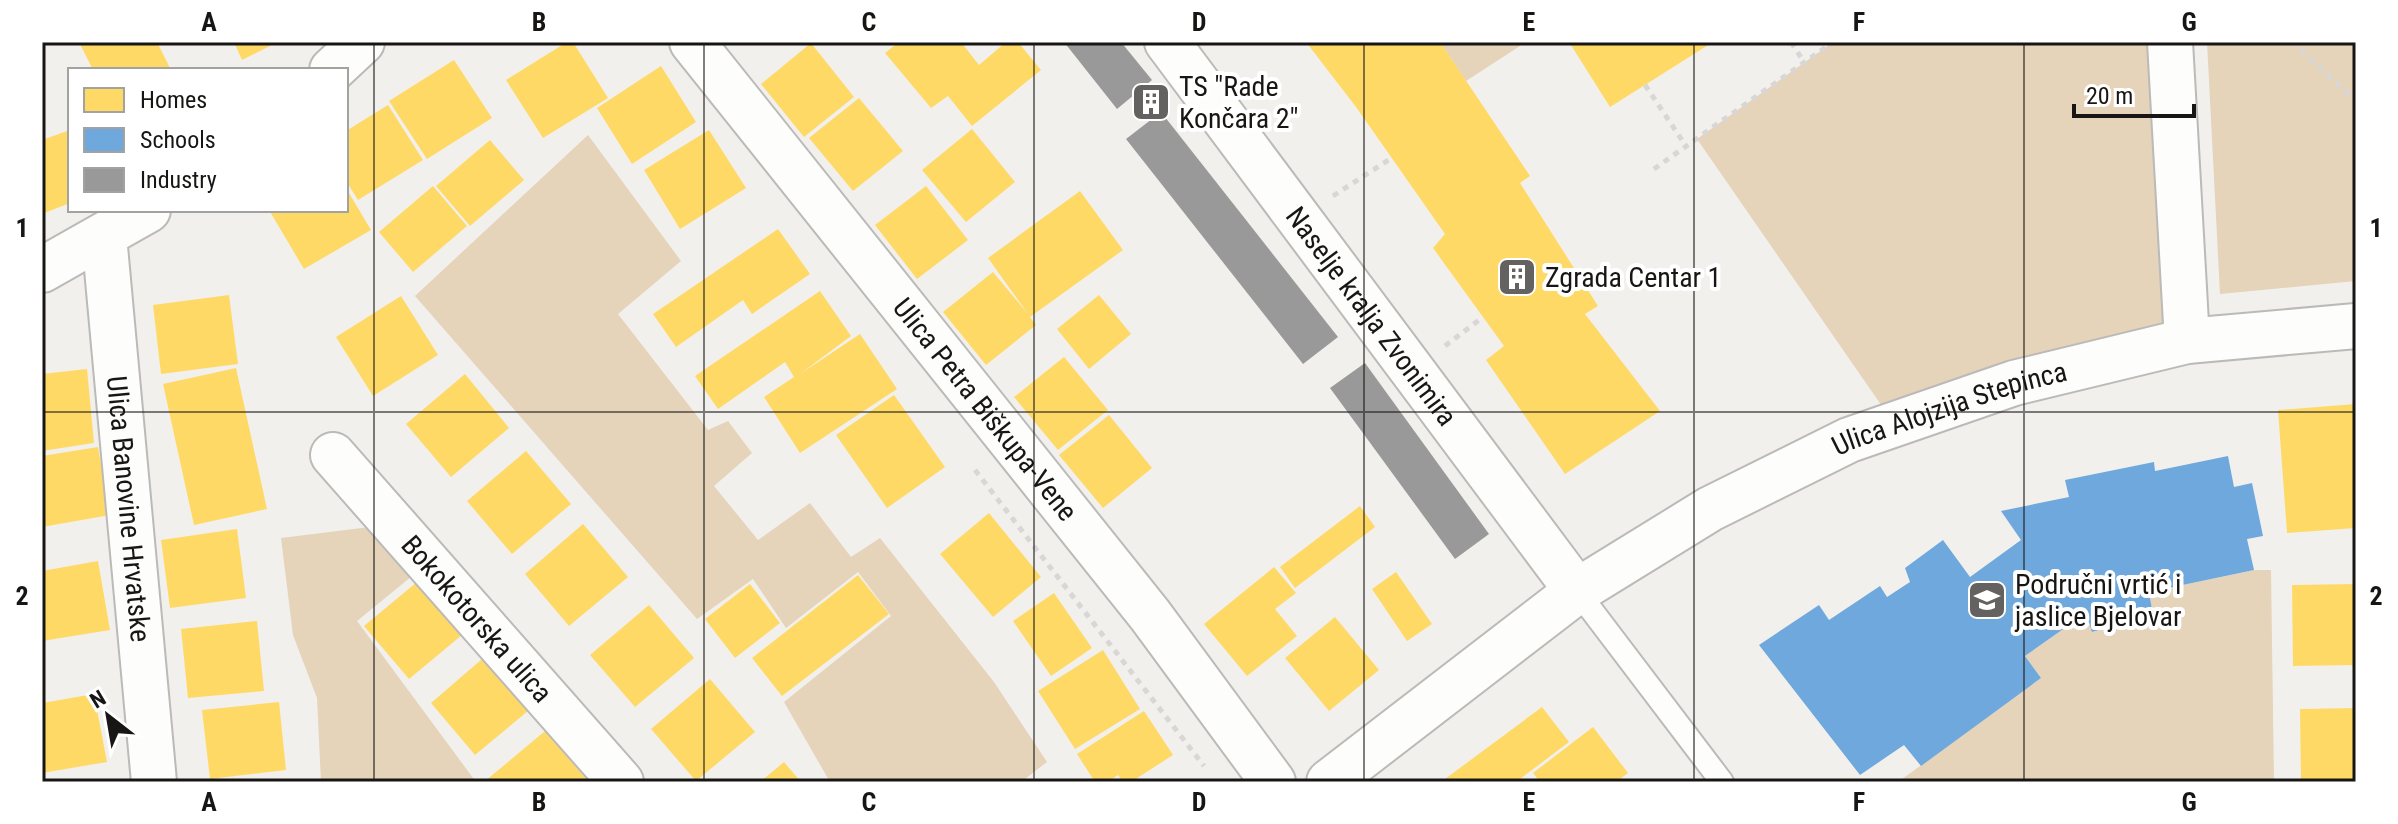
<svg xmlns="http://www.w3.org/2000/svg" width="2398" height="824" viewBox="0 0 2398 824" font-family="'Roboto Condensed',sans-serif">
<style>
.green{fill:#e5d3ba}
.homes{fill:#ffd966}
.schools{fill:#6fa8dc}
.industry{fill:#999}
.lines{fill:none;stroke-linecap:round;stroke-linejoin:round}
.lane-casing{stroke:#bbbab8;stroke-width:26}
.street-casing{stroke:#bbbab8;stroke-width:48}
.secondary-casing{stroke:#bbbab8;stroke-width:48}
.path{stroke:#d8d7d6;stroke-width:5;stroke-dasharray:6 6;stroke-linecap:butt}
.lane{stroke:#fdfdfc;stroke-width:22}
.street{stroke:#fdfdfc;stroke-width:44}
.secondary{stroke:#fdfdfc;stroke-width:44}
.grid{fill:none;stroke:#171614;stroke-width:2;stroke-opacity:0.55}
.labels{text-anchor:middle;stroke-width:8;stroke-linejoin:round;paint-order:stroke}
.poi-label{font-size:28px;fill:#171614;stroke:#fff;text-anchor:start}
.street-label{font-size:28px;fill:#171614;stroke:#fff}
.neatline{fill:none;stroke:#171614;stroke-width:3}
.grid-label{font-size:26px;text-anchor:middle;font-weight:bold;fill:#171614}
</style>
<rect width="100%" height="100%" fill="#f2f0ed"/>
<g class="green">
<path d="M1440,42H1526L1466,81Z"/>
<path d="M1833,42H2170L2187,341L1895,425L1697,139Z"/>
<path d="M2207,42H2356V281L2220,294Z"/>
<path d="M588,135L681,261L618,314L708,430L728,421L752,453L714,486L758,540L810,503L851,557L880,538L994,682L1047,762L1021,782H830L784,702L891,616L858,572L786,628L753,579L697,619L415,296Z"/>
<path d="M394,524L428,563L357,621L476,782H321L317,698L293,635L281,538Z"/>
<path d="M2254,570H2271L2274,782H1898L2041,678L2025,656L2086,613L2093,632L2153,615L2149,592Z"/>
</g>
<g class="homes">
<path d="M79,42H157L171,70H93Z"/>
<path d="M234,42H278L242,60Z"/>
<path d="M567,42H573L608,98L543,138L506,80Z"/>
<path d="M899,42H961L979,65L1006,42H1018L1041,70L972,126L948,96L931,108L885,53Z"/>
<path d="M1306,42H1440L1530,176L1520,183L1598,306L1585,314L1660,411L1565,474L1486,360L1504,346L1433,248L1445,234L1356,107Z"/>
<path d="M1569,42H1713L1610,107Z"/>
<path d="M811,43L854,97L804,137L761,84Z"/>
<path d="M454,60L492,118L427,159L389,101Z"/>
<path d="M661,66L696,122L632,164L597,108Z"/>
<path d="M1151,87L1165,104L1150,116L1137,100Z"/>
<path d="M859,98L903,151L853,191L809,138Z"/>
<path d="M388,105L423,160L358,200L346,181V131Z"/>
<path d="M972,129L1015,182L966,222L922,170Z"/>
<path d="M70,130V203L42,214V140Z"/>
<path d="M709,130L746,188L680,229L644,170Z"/>
<path d="M490,140L524,180L470,226L436,186Z"/>
<path d="M433,186L467,226L413,272L379,232Z"/>
<path d="M926,186L968,240L917,279L875,225Z"/>
<path d="M346,188L371,230L304,269L269,210H346Z"/>
<path d="M1080,191L1123,250L1030,317L1036,325L986,365L943,312L993,272L1028,314L988,258Z"/>
<path d="M778,229L810,274L752,314L743,300L676,347L653,314Z"/>
<path d="M820,291L851,336L800,374L860,334L897,389L800,453L764,397L794,377L785,362L718,409L695,376Z"/>
<path d="M229,295L238,364L161,374L153,305Z"/>
<path d="M1099,295L1131,334L1089,369L1057,329Z"/>
<path d="M401,296L438,355L373,396L336,337Z"/>
<path d="M1064,357L1108,410L1058,450L1014,397Z"/>
<path d="M236,368L267,509L194,525L163,384Z"/>
<path d="M87,369L94,443L42,451V374Z"/>
<path d="M465,374L509,428L451,477L406,424Z"/>
<path d="M894,395L945,467L887,508L836,435Z"/>
<path d="M2356,404V528L2287,533L2278,410Z"/>
<path d="M1109,415L1152,468L1103,508L1059,455Z"/>
<path d="M98,447L110,515L42,527V456Z"/>
<path d="M526,451L571,504L512,554L467,501Z"/>
<path d="M1360,506L1375,527L1295,588L1280,567Z"/>
<path d="M989,513L1041,577L993,617L940,554Z"/>
<path d="M583,524L628,577L569,626L525,574Z"/>
<path d="M237,529L246,598L170,608L161,540Z"/>
<path d="M98,561L110,630L42,641V571Z"/>
<path d="M1274,567L1296,593L1275,609L1297,636L1247,676L1204,624Z"/>
<path d="M1396,572L1432,624L1407,641L1372,589Z"/>
<path d="M858,575L889,614L782,696L752,658Z"/>
<path d="M423,577L468,630L409,679L364,626Z"/>
<path d="M750,584L780,623L735,658L705,619Z"/>
<path d="M2356,584V665L2293,666L2292,585Z"/>
<path d="M1054,593L1092,648L1051,676L1013,621Z"/>
<path d="M649,605L694,658L635,707L590,655Z"/>
<path d="M1335,617L1379,670L1329,711L1285,658Z"/>
<path d="M257,621L264,691L188,698L181,629Z"/>
<path d="M1103,650L1140,709L1075,749L1038,691Z"/>
<path d="M489,653L534,706L475,755L431,703Z"/>
<path d="M710,679L755,732L696,781L651,729Z"/>
<path d="M94,694L107,762L42,773V703Z"/>
<path d="M279,702L286,770L210,779L202,710Z"/>
<path d="M1542,707L1569,742L1516,782H1441Z"/>
<path d="M2356,708V782H2301L2300,709Z"/>
<path d="M1144,711L1173,755L1131,782H1123L1118,775L1108,782H1095L1077,754Z"/>
<path d="M1593,727L1628,773L1616,782H1540L1533,773Z"/>
<path d="M545,731L589,782H484Z"/>
<path d="M784,762L801,782H760Z"/>
</g>
<path class="schools" d="M2228,456L2234,487L2252,483L2263,536L2247,539L2254,570L2149,592L2153,615L2092,632L2086,613L2025,656L2041,678L1921,766L1904,745L1860,775L1759,645L1819,605L1829,620L1880,586L1887,597L1910,582L1905,568L1943,540L1970,577L2021,540L2001,511L2069,497L2065,480L2154,462L2155,471Z"/>
<g class="industry">
<path d="M1064,42H1121L1152,80L1117,109Z"/>
<path d="M1161,112L1338,337L1303,364L1126,139Z"/>
<path d="M1365,363L1489,534L1455,559L1330,388Z"/>
</g>
<g class="lines">
<defs>
<path id="lane" d="M1577,591L1722,782"/>
<g id="street">
<path id="s1" d="M1167,42L1577,591"/>
<path d="M2170,42L2187,341"/>
<path id="s2" d="M104,236L154,782"/>
<path id="s3" d="M333,455L621,782"/>
<path id="s4" d="M1329,782L1577,591L1710,509L1849,440L2014,383L2187,341L2356,326"/>
</g>
<g id="secondary">
<path id="s5" d="M692,42L1150,615L1273,782"/>
<path d="M332,70L362,42"/>
<path d="M42,270L148,210"/>
</g>
</defs>
<use href="#lane" class="lane-casing"/>
<use href="#street" class="street-casing"/>
<use href="#secondary" class="secondary-casing"/>
<g class="path">
<path d="M1791,42L1804,62"/>
<path d="M2288,42H2303"/>
<path d="M2292,42L2356,101"/>
<path d="M1645,85L1686,146"/>
<path d="M1654,169L1833,42"/>
<path d="M1333,196L1390,159"/>
<path d="M1445,346L1483,317"/>
<path d="M975,470L1204,766"/>
</g>
<use href="#lane" class="lane"/>
<use href="#street" class="street"/>
<use href="#secondary" class="secondary"/>
</g>
<path class="grid" d="M374,42V782M704,42V782M1034,42V782M1364,42V782M1694,42V782M2024,42V782M42,412H2356"/>
<defs>
<symbol id="building-square" viewBox="-11 -11 22 22"><rect x="-9" y="-9" width="18" height="18" rx="4" fill="#646260" stroke="#fff"/><path d="M-4-6H4V6H1V3H-1V6H-4ZM-2.5-4.3h1.7v1.8h-1.7ZM.8-4.3h1.7v1.8H.8ZM-2.5-1h1.7V.8h-1.7ZM.8-1h1.7V.8H.8Z" fill="#fff"/></symbol>
<symbol id="school-square" viewBox="-11 -11 22 22"><rect x="-9" y="-9" width="18" height="18" rx="4" fill="#646260" stroke="#fff"/><path d="M0-5L7-2L0 1L-7-2ZM-4 1L0 2.5L4 1V4Q0 6-4 4Z" fill="#fff"/></symbol>
</defs>
<g fill-rule="evenodd">
<use href="#building-square" x="1129" y="80" width="44" height="44"/>
<use href="#building-square" x="1495" y="255" width="44" height="44"/>
<use href="#school-square" x="1965" y="578" width="44" height="44"/>
</g>
<g class="labels">
<g class="poi-label">
<text x="1179" y="96">TS "Rade<tspan x="1179" dy="32">Končara 2"</tspan></text>
<text x="1545" y="287">Zgrada Centar 1</text>
<text x="2015" y="594">Područni vrtić i<tspan x="2015" dy="32">jaslice Bjelovar</tspan></text>
</g>
<g class="street-label">
<text dy="10" stroke="none"><textPath href="#s1" startOffset="342">Naselje kralja Zvonimira</textPath></text>
<text dy="10" stroke="none"><textPath href="#s5" startOffset="470">Ulica Petra Biškupa-Vene</textPath></text>
<text dy="10" stroke="none"><textPath href="#s4" startOffset="730">Ulica Alojzija Stepinca</textPath></text>
<text dy="10" stroke="none"><textPath href="#s2" startOffset="274">Ulica Banovine Hrvatske</textPath></text>
<text dy="10" stroke="none"><textPath href="#s3" startOffset="218">Bokokotorska ulica</textPath></text>
</g>
</g>
<rect width="2398" height="824" fill="none" stroke="#ffffff" stroke-width="88"/>
<rect x="68" y="68" width="280" height="144" fill="#ffffff" stroke="#a2a2a1" stroke-width="2"/>
<rect x="84" y="88" width="40" height="24" fill="#ffd966" stroke="#a2a2a1" stroke-width="2"/>
<text x="140" y="108" font-size="24" fill="#171614">Homes</text>
<rect x="84" y="128" width="40" height="24" fill="#6fa8dc" stroke="#a2a2a1" stroke-width="2"/>
<text x="140" y="148" font-size="24" fill="#171614">Schools</text>
<rect x="84" y="168" width="40" height="24" fill="#999999" stroke="#a2a2a1" stroke-width="2"/>
<text x="140" y="188" font-size="24" fill="#171614">Industry</text>
<g transform="translate(108 716) rotate(329)" stroke="#ffffff" stroke-width="6" paint-order="stroke">
<path d="M0-6L14 30L0 20L-14 30Z" fill="#171614"/>
<text y="-12" font-size="22" font-weight="bold" text-anchor="middle" fill="#171614">N</text>
</g>
<path d="M2074 104v12h120v-12" fill="none" stroke="#171614" stroke-width="4"/>
<text x="2086" y="104" font-size="24" fill="#171614" stroke="#ffffff" stroke-width="6" paint-order="stroke">20 m</text>
<rect x="44" y="44" width="2310" height="736" class="neatline"/>
<g class="grid-label">
<text x="209" y="31">A</text>
<text x="539" y="31">B</text>
<text x="869" y="31">C</text>
<text x="1199" y="31">D</text>
<text x="1529" y="31">E</text>
<text x="1859" y="31">F</text>
<text x="2189" y="31">G</text>
<text x="22" y="237">1</text>
<text x="2376" y="237">1</text>
<text x="22" y="605">2</text>
<text x="2376" y="605">2</text>
<text x="209" y="811">A</text>
<text x="539" y="811">B</text>
<text x="869" y="811">C</text>
<text x="1199" y="811">D</text>
<text x="1529" y="811">E</text>
<text x="1859" y="811">F</text>
<text x="2189" y="811">G</text>
</g>
</svg>
